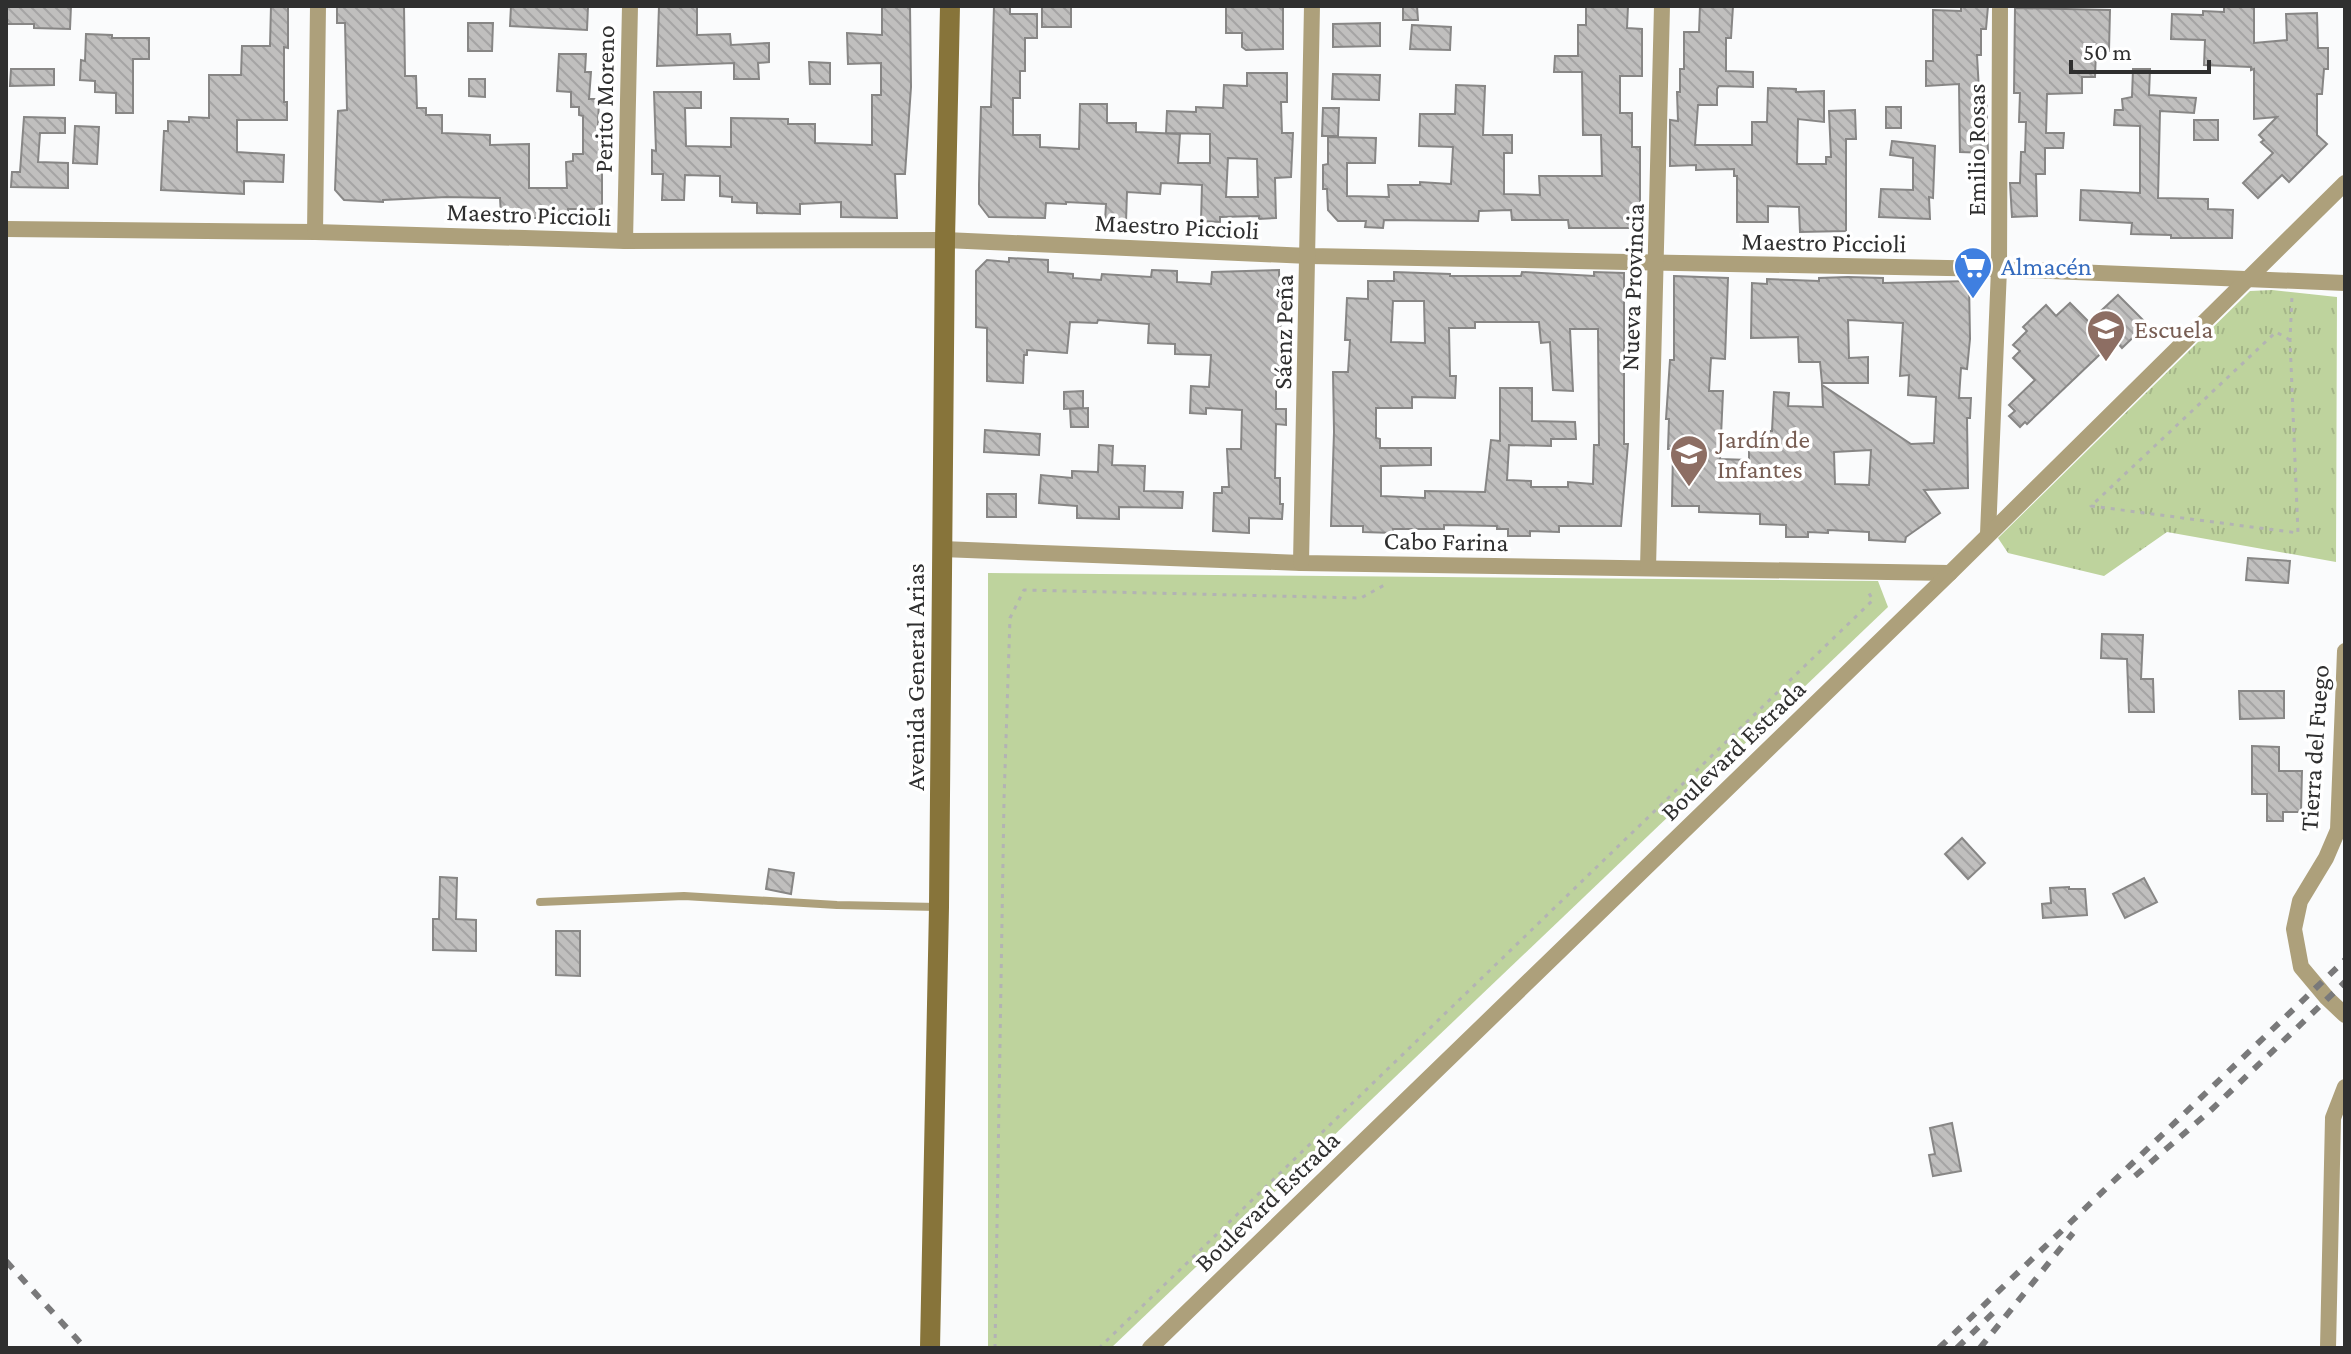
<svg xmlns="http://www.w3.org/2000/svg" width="2351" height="1354" viewBox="0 0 2351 1354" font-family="'Crimson Pro',serif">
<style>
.park{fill:url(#park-tufts)}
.pitch{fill:#bed39d}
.building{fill:url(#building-back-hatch);stroke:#878685;stroke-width:2;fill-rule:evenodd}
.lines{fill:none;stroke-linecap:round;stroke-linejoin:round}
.path{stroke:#b3b3b4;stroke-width:3;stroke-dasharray:4 6;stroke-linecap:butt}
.lane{stroke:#ada07b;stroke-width:8}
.street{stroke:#ada07b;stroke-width:16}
.secondary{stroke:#87743a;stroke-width:20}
.rail{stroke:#79797a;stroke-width:6;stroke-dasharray:10 10;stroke-linecap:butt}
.labels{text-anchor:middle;stroke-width:7;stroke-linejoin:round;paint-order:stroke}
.street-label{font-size:26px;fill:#2f2f2f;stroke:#fff}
.shop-label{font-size:26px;fill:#366cbe;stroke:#fff;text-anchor:start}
.education-label{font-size:26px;fill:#785e54;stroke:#fff;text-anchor:start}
</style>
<defs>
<pattern id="park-tufts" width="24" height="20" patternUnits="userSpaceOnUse" patternTransform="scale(2)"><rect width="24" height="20" fill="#bed39d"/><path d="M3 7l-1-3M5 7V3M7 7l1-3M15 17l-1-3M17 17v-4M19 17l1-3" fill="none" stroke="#a4b588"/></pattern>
<pattern id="building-back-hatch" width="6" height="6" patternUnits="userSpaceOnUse" patternTransform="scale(2)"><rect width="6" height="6" fill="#c0bfbe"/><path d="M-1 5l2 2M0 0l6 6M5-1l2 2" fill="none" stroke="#a5a4a4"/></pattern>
</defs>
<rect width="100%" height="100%" fill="#fafbfc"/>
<path class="park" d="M2272,290L2337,297L2336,562L2167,532L2104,576L2008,553L1998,538L2250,291Z"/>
<path class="pitch" d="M988,573L1878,581L1888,607L1111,1348H988Z"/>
<g class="building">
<path d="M6,6H71L70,29L34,28V24H6Z"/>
<path d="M271,6H288V48L284,47V102H287V120H237V152L284,155L283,182L244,181V194L161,190L164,131H168V121L189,122V117L209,118V75H241L242,46H270Z"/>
<path d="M337,6H404L405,76H416L417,108H426V115H442V133L490,135V145L529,144V188H567L566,162L573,161V154H583V116L579,115V107H571V92L557,91L559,54H586L585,72H591L589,99H599L598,126H602V209H568V215H554V218H517V214L501,215L500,198L447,197L383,200V202L344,200L335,190L338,111L347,110L345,23H337Z"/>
<path d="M511,6H588L587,30L510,26Z"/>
<path d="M659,6H697V35L730,34L731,45L769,43V62L758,63L759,79H734V63L657,66Z"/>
<path d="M882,6H910L911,87L905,174H895L897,218L841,217V202L800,204V214L757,213V203L732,202V197L720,196V176L685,175L684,200H662L663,174H652V150L656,151L654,92H701V108H685L686,146L731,147V118L788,119V124H815V143L872,145V95H881V63L848,64L847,33L882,35Z"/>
<path d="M994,6H1010V14H1037V38H1025V71H1020V98H1013V135H1040V147L1079,149L1080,104H1107V123H1136V132L1180,134L1178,163H1210V134L1166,133L1167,111L1196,112V107L1223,108L1224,85L1247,86V73H1287V102H1281L1282,133H1293L1291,177L1275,178L1276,218L1259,219V216L1220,217V222L1201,221L1202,185L1161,183L1160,194L1127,192L1126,222L1105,221L1106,204L1066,202V204L1046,203L1045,218L989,217L979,204V185L981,107H991ZM1228,158L1257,159L1258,197H1226Z"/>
<rect x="1042" y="6" width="29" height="21"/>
<path d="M1226,6H1283V49L1246,50L1242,47V33H1226Z"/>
<path d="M1403,6H1417L1418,20H1403Z"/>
<path d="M1586,6H1628L1627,28L1642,29V76H1620V113H1632V147H1640V228H1569L1568,220H1512L1511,210L1479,211L1478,221L1384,220L1383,228L1365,227L1366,221H1338L1328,210L1327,189H1323V165L1328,164V137L1376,138L1375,163H1347V196L1389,197L1388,185H1420V182L1451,184L1453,147L1419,146L1420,114H1455L1456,85L1485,86L1483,135H1512V153H1504V194L1540,195L1539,176H1602L1601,135H1583L1582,72H1554L1555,56H1578V25H1586Z"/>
<path d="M1700,6H1733L1731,38H1726V71L1753,72V87L1719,86L1717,89V105H1698L1695,145H1752V122H1767L1768,88L1796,89V92L1824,91V122L1798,119L1797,164H1826V157H1831L1829,111L1855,110L1856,139H1846V231L1800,232L1799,207L1768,206V222H1737V176H1734V169L1696,170V165L1670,166V120L1678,121L1677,92H1680V69H1684V32H1699Z"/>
<path d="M1961,6H1988L1986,29H1981V55H1977L1979,91H1986L1988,153L1960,152L1959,84L1926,86V61H1933V10L1961,11Z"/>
<path d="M2224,6H2254V43L2287,40L2286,14L2317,13L2318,48H2328V69H2324L2322,94H2317V135L2327,144L2289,182L2282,175L2258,198L2243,183L2273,153L2261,142L2264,140L2259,135L2277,117L2254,119V69L2251,70V67L2204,65L2205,40L2171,39L2172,14L2203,15V11L2224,12Z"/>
<path d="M2015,8L2110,10L2109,51H2096L2095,77H2082V93L2047,94L2046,133H2064L2063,148H2045V174H2036L2037,216L2012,217L2010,183H2020L2021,152H2025L2026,122H2019L2020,93H2014Z"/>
<path d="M468,23H493L492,51H468Z"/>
<path d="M1380,23V46L1333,47V24Z"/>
<path d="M1412,25L1451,27L1450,50L1410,49Z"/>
<path d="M86,34L112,35V38H149V59H133V113H116V93L95,92V81L80,80L81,60L85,61Z"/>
<path d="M809,62L830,63V84H810Z"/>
<path d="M11,69H54V85L10,86Z"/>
<path d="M2133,69H2150L2149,95L2196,98L2194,113L2160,111L2158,198L2208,199V209L2233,210L2232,238H2171V235L2131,234L2132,223L2080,220L2081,190L2140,193V126L2114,125L2115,110H2123L2122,99L2132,97Z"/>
<path d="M1333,74L1380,75L1379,100L1332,99Z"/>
<path d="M469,79H485V97L469,96Z"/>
<rect x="1886" y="107" width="15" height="21"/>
<path d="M1323,108H1339L1338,136H1322Z"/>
<path d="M24,117L65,118V133H40L38,162L68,163V188L11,187L12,172H20Z"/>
<rect x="2194" y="120" width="24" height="20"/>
<path d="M75,126L99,127L97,164L73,163Z"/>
<path d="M1892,141L1935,146L1933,198L1929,197L1930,219L1879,217L1881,189L1913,190V158L1890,155Z"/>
<path d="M1009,258L1048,260V272L1073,274V278L1101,280L1102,274L1151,277L1152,270L1177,271V282L1211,284L1212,272L1279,270L1281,350H1285V369H1276V409H1286V425L1276,424L1275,478H1280V504H1283L1282,519L1249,518V533L1213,531L1214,493H1222V487H1229L1227,449H1241L1242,410L1206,408V414L1190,413L1191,386L1209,387L1211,355L1175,354V344L1148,343L1149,324L1098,320L1097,323L1070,322L1067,353L1027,350V355H1024L1023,383L987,381V328L976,327V271L987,260L1009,262Z"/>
<path d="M1394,272L1450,274V276H1521L1522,272L1594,276V272L1624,273V444H1628L1621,526H1559V532L1530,531V536H1508V529H1497V526L1444,525V529H1393V533L1363,532V526H1331L1334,432L1333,372H1348L1350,340H1345L1347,298L1368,299V281H1394ZM1393,301H1424L1425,343L1391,342ZM1475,322H1539L1541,343L1550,342L1553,390L1573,391L1570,329H1598L1599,445H1594L1593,484L1568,482V487H1531V481L1507,480L1509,445L1551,446V439H1576L1575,422L1532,421V388H1500V441L1491,440L1485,492L1425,491V498L1381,496V466L1431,465V448H1380V439L1376,438V408H1412V397L1455,398L1456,376H1450L1449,328H1475Z"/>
<path d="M1674,276L1728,278L1725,359L1711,358L1709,391H1723L1720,459L1749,460V441H1765V431H1772L1774,392L1789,393L1788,406L1823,407L1822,385L1911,444L1934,443L1936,397L1908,395L1909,375L1900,376L1903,323L1848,320L1849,358L1868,357V383H1822L1820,362H1799L1798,337L1751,338L1752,283L1767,284V279L1819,281V278L1848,277L1883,278V283L1969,281L1970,339L1967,369L1961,368L1959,398H1971L1970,418H1967L1968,488L1924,490L1940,513L1906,537L1905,542L1869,540V532L1828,530V533L1808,532V537H1786V525L1760,524V514L1699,512V506H1672L1673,449H1668L1669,419H1666L1670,360H1674ZM1871,450L1869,485L1835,484L1834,452Z"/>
<path d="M2118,295L2147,324L2122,348L2115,340L2027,424L2025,422L2020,427L2009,416L2015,411L2009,405L2035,380L2013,358L2020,351L2013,345L2027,331L2023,327L2046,305L2056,316L2070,303L2089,322Z"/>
<path d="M1083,391V408L1064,409V392Z"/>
<path d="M1088,408V427H1071L1070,409Z"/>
<path d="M985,430L1040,434L1039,455L984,452Z"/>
<path d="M1099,445L1113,446L1112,465L1145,466L1144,491L1183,492L1182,508L1119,507V519L1077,518V506L1039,503L1041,475L1072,478V471L1098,472Z"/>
<rect x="987" y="494" width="29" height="23"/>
<path d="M2248,558L2290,561L2288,583L2246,580Z"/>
<path d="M2102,634L2143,635L2141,679H2153L2154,712H2129L2127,659L2101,658Z"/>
<path d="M2239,691H2284V718L2240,719Z"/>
<path d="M2252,746L2279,747V771H2302L2301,812H2283V821H2267V794H2252Z"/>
<path d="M1962,838L1985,863L1968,879L1945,854Z"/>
<path d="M769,869L794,873L791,894L766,889Z"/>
<path d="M440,877L457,878L456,919L476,920V951L433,950V919H439Z"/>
<path d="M2144,878L2157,902L2125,918L2113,894Z"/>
<path d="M2069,887V889H2085L2087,915L2043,918L2042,904L2051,903L2050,888Z"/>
<path d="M556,931H580V976L556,975Z"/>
<path d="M1952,1123L1961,1171L1933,1176L1929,1155L1935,1154L1930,1128Z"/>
</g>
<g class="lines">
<g class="path">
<path d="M2290,340L2276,332L2091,506L2298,533L2290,340L2292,296"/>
<path d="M995,1348L1004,800L1010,618L1024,590L1361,598L1388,583"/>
<path d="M1099,1348L1873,600L1867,590"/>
</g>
<path class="lane" d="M540,902L684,896L837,905L938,907"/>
<g class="street">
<path d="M6,229L315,232L625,241L945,240L1309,256L1999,269L2345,283"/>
<path d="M315,232L318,6"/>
<path d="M625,241L630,6"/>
<path d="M1988,534L1999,269L2000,6"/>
<path d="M942,549L1301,563L1950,573"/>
<path d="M1301,563L1312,6"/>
<path d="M1648,568L1662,6"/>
<path d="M2345,651L2338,830L2326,858L2300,901L2294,929L2301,967L2327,998L2345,1015"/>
<path d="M1150,1348L1950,573L2345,183"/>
<path d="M2328,1348L2333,1118L2345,1087"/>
</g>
<path class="secondary" d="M930,1348L939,907L945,240L950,6"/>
<g class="rail">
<path d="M2135,1176L2210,1111L2345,982"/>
<path d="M6,1261L85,1348"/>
<path d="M1939,1348L2345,960"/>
<path d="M1957,1348L1996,1310"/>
<path d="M1980,1348L2073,1233"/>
</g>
</g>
<defs>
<symbol id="supermarket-pin" viewBox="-11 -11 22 30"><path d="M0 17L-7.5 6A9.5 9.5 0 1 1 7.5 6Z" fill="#3f7fe0" stroke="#fff"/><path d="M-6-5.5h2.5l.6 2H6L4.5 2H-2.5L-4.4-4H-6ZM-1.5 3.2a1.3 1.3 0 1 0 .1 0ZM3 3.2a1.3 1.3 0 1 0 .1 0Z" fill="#fff"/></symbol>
<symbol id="school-pin" viewBox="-11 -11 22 30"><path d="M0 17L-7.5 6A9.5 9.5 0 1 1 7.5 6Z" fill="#8d6e63" stroke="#fff"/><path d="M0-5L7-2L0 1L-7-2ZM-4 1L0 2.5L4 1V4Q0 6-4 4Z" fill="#fff"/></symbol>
</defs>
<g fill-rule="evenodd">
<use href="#supermarket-pin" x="1951" y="244" width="44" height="60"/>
<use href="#school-pin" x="2084" y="307" width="44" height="60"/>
<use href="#school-pin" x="1667" y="432" width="44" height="60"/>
</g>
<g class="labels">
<g class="street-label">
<text transform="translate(604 99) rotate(-89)" y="9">Perito Moreno</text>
<text transform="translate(1976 150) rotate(-90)" y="9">Emilio Rosas</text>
<text transform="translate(529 214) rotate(2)" y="9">Maestro Piccioli</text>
<text transform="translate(1177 226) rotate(3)" y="9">Maestro Piccioli</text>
<text transform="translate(1824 242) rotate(1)" y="9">Maestro Piccioli</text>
<text transform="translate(1632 287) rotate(-88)" y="9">Nueva Provincia</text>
<text transform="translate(1283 332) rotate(-89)" y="9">Sáenz Peña</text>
<text transform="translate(1446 541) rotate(1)" y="9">Cabo Farina</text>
<text transform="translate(915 677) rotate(-90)" y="9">Avenida General Arias</text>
<text transform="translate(2314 748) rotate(-86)" y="9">Tierra del Fuego</text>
<text transform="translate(1733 750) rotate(-44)" y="9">Boulevard Estrada</text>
<text transform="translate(1267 1201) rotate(-44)" y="9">Boulevard Estrada</text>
</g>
<g class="shop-label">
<text x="2001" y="275">Almacén</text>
</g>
<g class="education-label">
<text x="2134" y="338">Escuela</text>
<text x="1717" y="448">Jardín de<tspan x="1717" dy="30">Infantes</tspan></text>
</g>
</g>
<rect width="2351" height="1354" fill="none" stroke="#2f2f2f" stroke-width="16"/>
<path d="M2071 60v12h138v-12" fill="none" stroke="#2f2f2f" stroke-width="4"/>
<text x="2083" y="60" font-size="24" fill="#2f2f2f" stroke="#ffffff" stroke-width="6" paint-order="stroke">50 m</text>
</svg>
